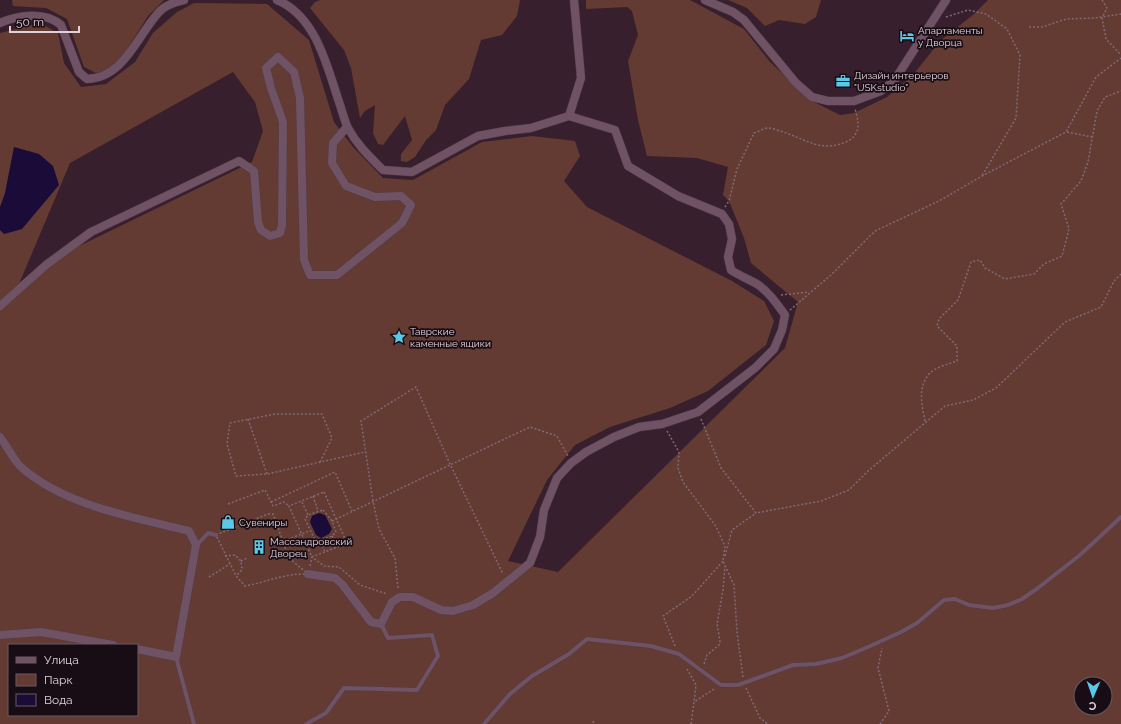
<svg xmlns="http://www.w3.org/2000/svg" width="1121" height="724" viewBox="0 0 1121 724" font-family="Raleway,sans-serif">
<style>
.green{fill:#633b32;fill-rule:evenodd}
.water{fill:#1b0b39}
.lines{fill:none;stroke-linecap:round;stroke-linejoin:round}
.service-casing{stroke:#513c49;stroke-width:5}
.minor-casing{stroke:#513c49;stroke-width:9}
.path{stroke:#806a77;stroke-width:1.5;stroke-dasharray:2 2;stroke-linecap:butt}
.service{stroke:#6f5263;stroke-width:4}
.minor{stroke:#6f5263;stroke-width:8}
.labels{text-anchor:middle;stroke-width:3.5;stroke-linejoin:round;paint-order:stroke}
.poi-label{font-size:10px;fill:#e1d0d9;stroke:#180d14;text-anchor:start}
</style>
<rect width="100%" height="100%" fill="#381f2e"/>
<g class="green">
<path d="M12,0H164L148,16L119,62L105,71L96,73L84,67L67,19L46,8L13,6Z"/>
<path d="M320,0H520L517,16L502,35L481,40L469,79L445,105L436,130L426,140L415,157L407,162L401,161V154L412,140L405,116L383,145L378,144L373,133L375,105L365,111L360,118L351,68L344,50L310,8L315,2Z"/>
<path d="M586,0H690L744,29L770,62L812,101L840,115L854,113L887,97L913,75L940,41L974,14L988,0H1121V724H0V33L40,23L58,33L64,63L81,87L106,84L135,62L153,33L177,12L194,3L267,4L309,40L334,122L353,147L383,178L413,180L482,142L532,136L575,141L580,156L564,181L587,207L732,281L764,301L774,321L766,345L708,391L670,408L610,427L575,445L547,480L508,561L558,572L785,348L798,302L751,263L744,238L729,201L723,195L728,167L697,158L647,156L638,120L628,61L638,35L632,11L627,7L586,9ZM233,72L255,102L263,131L252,162L73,249L19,284L70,163ZM9,645H137V715H9ZM1081,684H1105V708H1081Z"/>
<path d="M728,0H821L816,17L805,24L779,20L765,26L747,8Z"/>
</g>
<g class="water">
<path d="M14,147L39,154L53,166L59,185L22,229L4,234L0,230V207L5,193Z"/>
<path d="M319,513L325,515L332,529L329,534L321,538L316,535L310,522L312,516Z"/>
</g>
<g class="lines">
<defs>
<g id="service">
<path d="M197,545L208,533L216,535"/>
<path d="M176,657L194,724"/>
<path d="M306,724L326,713L344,688L417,690L438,656L432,635L388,638L381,624"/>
<path d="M484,724L510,694L532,676L569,654L587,639L651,646L679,654L721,685H738L793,665L816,664L842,658L868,647L901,632L917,623L944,600L955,599L969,605L993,608L1008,605L1022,599L1038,588L1080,555L1121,517"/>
</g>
<g id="minor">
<path d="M277,0C316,16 327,66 339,102C342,110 344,120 348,128C357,145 370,157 383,170L412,172L478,136L505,131L531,128L569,116"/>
<path d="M705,0L733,12L744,20L796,83L812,97L828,101H854L881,91L894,81L946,0"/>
<path d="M0,23C18,15 45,11 61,25L79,72L87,79C124,78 137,36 159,12C165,5 175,2 184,0"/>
<path d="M569,116L581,78L574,0"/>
<path d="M0,306L46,265L91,232L239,161L254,171L258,222L261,230L270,236L280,233L282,225L283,122L271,88L266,68L278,57L294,72L300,98L304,260L310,275H337L402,223L411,205L401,196L375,197L346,186L332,163L333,143L347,127"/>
<path d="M0,437C7,446 13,459 21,467C65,506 133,517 189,531L196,545L176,657L137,649"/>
<path d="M308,574L335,578L342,584L371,622L381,624L392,602L400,597H413L441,610L453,611L473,605L493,593L530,563L540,537L544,510L557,478L571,463L586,452L614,437L639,427L662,424L698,412L755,368L774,349L782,330L785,315C777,304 769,292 757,284C748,279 740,276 731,270L728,257L732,239L729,224L722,214L678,196L628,166L615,130L569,116"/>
<path d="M0,635L41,632L113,645"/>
</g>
</defs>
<use href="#service" class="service-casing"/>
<use href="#minor" class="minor-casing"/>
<g class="path">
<path d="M1102,0L1107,8L1102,18L1106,39L1121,55"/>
<path d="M946,17L968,10L986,14L1007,29L1020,55L1016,118L982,176"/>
<path d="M1029,27H1042L1066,19L1095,18L1121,14"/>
<path d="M1067,132L1092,137"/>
<path d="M725,207L729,201L737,169L754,133C758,132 764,128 768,128C772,128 776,130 780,131C804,138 821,154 848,141C861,134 859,122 855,109"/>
<path d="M781,295L809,292"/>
<path d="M790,310L831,275L875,231L939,201L982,176L1066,132L1096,77L1121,58"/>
<path d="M248,419L267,474"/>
<path d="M701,419L721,468L756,513L821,501L849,490L868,471L945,406L973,400L996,388L1065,322L1101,307L1114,281L1121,274"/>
<path d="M925,421C922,405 917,387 930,373C936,367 949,364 957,361V346L937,326L939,319L958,300L971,262L980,260L985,268L1005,279L1034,274L1044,264L1062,256L1069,229L1061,204L1081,181L1088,162L1097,111L1105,97L1121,91"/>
<path d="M667,431L679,452L678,468L683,482L715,525L725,546L723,561L734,585L737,632L743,677"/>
<path d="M320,462L332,438L322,414H275L230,423L227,444L236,476L267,474L365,452"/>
<path d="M324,492L347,543L312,557L289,506Z"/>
<path d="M313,496L318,511"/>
<path d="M271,502L335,472L352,511"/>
<path d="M302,502L308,515"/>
<path d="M228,504L265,490L273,506L284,502L289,506"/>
<path d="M323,510L332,521L336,532L332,536L316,542L305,519L308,515Z"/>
<path d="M268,514H273L289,558L308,574C286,573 267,582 245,586L236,576L216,535Z"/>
<path d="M332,521L530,427L557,436L568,456"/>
<path d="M332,536L337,547"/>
<path d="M284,541L309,531"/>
<path d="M321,542L325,552"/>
<path d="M225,556L235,555L241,561L242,570L236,576"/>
<path d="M725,556L732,530L756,513"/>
<path d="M241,561L247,558"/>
<path d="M310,566L312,557L324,566L339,567L360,585L387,594"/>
<path d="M209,577L230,564"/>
<path d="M398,588L395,558L379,529L373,501L361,421L416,387L450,464L503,574"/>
<path d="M675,646L663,616L692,596L724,560"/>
<path d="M704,664L707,655L719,645L720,641L717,624L723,590L725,566"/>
<path d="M687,669L696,685L694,702"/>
<path d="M746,688L760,718L768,724"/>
<path d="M593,721L594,724"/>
<path d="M691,724L694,702L714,689"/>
<path d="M880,724L889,711L878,668L882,648"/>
</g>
<use href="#service" class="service"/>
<use href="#minor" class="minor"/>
</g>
<defs>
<symbol id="hotel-bare" viewBox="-9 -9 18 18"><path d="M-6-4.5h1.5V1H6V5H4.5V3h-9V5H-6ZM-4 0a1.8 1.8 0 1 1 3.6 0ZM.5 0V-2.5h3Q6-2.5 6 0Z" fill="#5bc8e7" stroke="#180d14" stroke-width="2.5" paint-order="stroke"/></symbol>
<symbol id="office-bare" viewBox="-9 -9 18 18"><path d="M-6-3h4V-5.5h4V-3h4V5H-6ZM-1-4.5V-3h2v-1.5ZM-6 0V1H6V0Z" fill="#5bc8e7" stroke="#180d14" stroke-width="2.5" paint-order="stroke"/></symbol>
<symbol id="sight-bare" viewBox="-9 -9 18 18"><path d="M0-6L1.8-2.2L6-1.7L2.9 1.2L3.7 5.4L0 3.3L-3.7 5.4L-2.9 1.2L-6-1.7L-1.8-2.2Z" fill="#5bc8e7" stroke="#180d14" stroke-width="2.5" paint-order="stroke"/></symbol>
<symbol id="shop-bare" viewBox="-9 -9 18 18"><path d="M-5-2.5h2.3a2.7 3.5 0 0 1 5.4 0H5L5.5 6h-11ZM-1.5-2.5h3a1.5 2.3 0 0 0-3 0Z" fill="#5bc8e7" stroke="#180d14" stroke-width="2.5" paint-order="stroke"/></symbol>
<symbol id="building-bare" viewBox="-9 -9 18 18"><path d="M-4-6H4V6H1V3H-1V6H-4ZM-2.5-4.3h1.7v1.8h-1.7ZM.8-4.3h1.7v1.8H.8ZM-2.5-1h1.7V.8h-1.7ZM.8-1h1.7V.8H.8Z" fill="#5bc8e7" stroke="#180d14" stroke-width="2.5" paint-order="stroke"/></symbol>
</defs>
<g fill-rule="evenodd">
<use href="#hotel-bare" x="897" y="26" width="20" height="20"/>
<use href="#office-bare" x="833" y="71" width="20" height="20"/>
<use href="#sight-bare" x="389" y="327" width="20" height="20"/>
<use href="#shop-bare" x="218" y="512" width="20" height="20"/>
<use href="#building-bare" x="249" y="537" width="20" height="20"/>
</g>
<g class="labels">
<g class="poi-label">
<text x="918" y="34">Апартаменты<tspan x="918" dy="12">у Дворца</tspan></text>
<text x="854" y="79">Дизайн интерьеров<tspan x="854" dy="12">"USKstudio"</tspan></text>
<text x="410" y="335">Таврские<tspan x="410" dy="12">каменные ящики</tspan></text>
<text x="239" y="526">Сувениры</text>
<text x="270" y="545">Массандровский<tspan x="270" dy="12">Дворец</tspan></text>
</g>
</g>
<rect x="8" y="644" width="130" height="72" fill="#180d14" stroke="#685b63"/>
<rect x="16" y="657" width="20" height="6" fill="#6f5263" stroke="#685b63"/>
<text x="44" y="664" font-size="12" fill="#e1d0d9">Улица</text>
<rect x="16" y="674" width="20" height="12" fill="#633b32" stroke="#685b63"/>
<text x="44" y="684" font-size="12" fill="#e1d0d9">Парк</text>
<rect x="16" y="694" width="20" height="12" fill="#1b0b39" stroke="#685b63"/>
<text x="44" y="704" font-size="12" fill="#e1d0d9">Вода</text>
<g transform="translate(1093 696) rotate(182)"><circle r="19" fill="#180d14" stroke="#685b63"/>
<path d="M0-3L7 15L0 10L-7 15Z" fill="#5bc8e7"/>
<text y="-6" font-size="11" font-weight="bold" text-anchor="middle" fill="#e1d0d9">С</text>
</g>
<path d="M10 26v6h69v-6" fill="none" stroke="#e1d0d9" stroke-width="2"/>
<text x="16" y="26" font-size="12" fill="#e1d0d9" stroke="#180d14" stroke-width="3" paint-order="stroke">50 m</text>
</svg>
